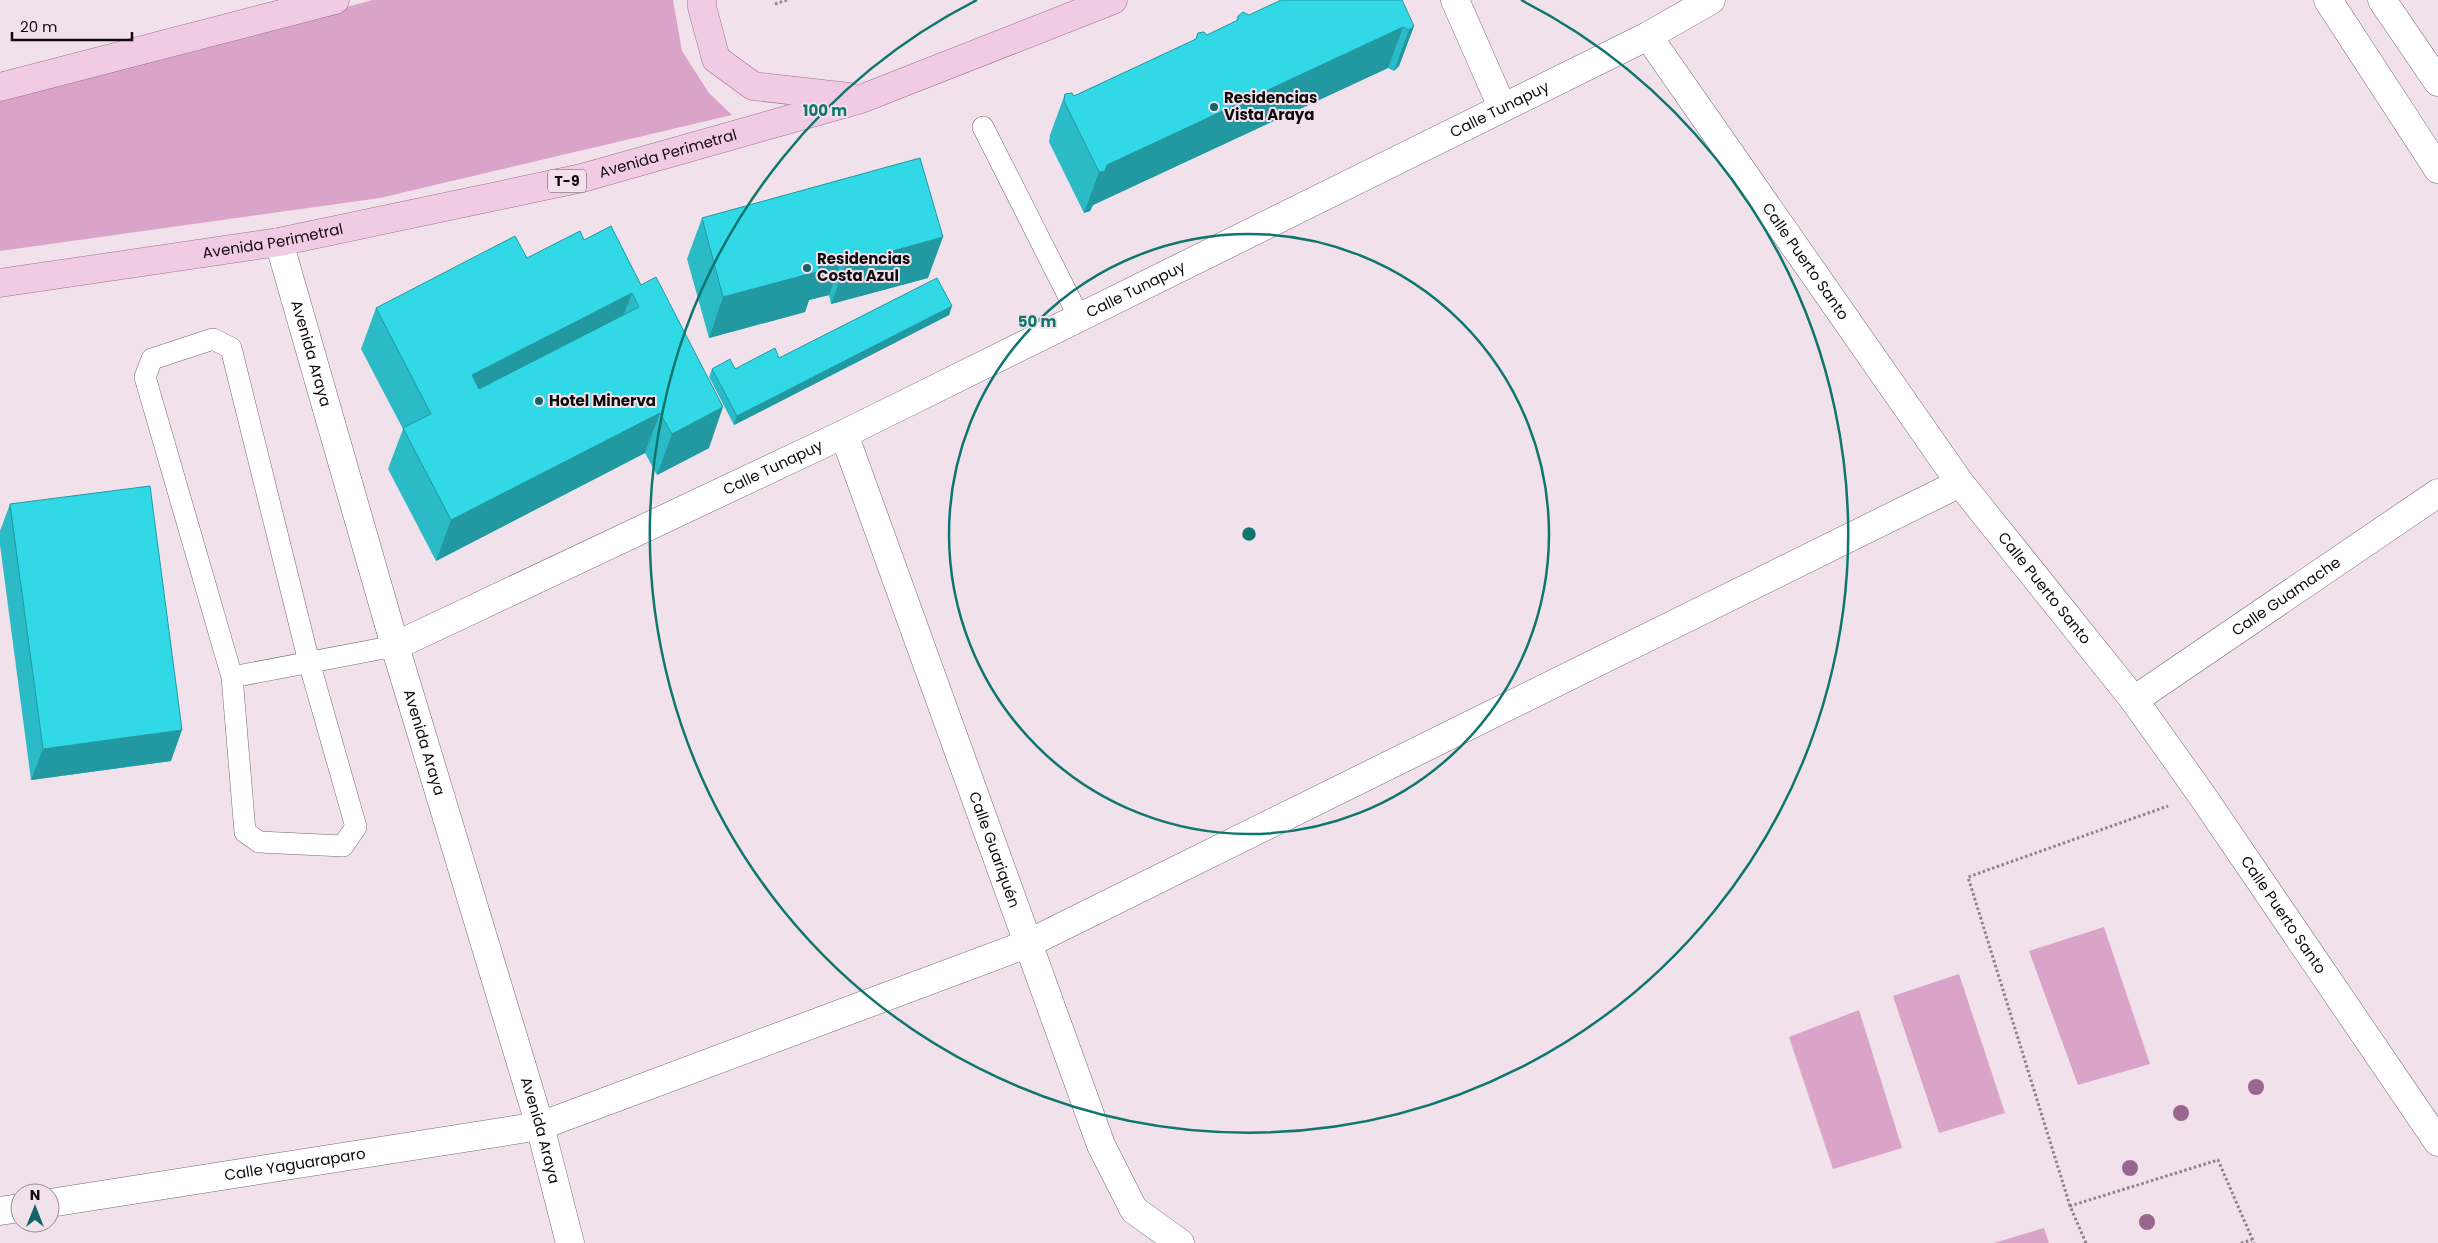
<svg xmlns="http://www.w3.org/2000/svg" width="2438" height="1243" viewBox="0 0 2438 1243" font-family="Poppins,sans-serif">
<style>
.green{fill:#daa4c8}
.lines{fill:none;stroke-linecap:round;stroke-linejoin:round}
.service-casing{stroke:#776972;stroke-width:22}
.minor-casing{stroke:#776972;stroke-width:29}
.tertiary-casing{stroke:#776972;stroke-width:29}
.primary-casing{stroke:#9c708d;stroke-width:29}
.path{stroke:#8d8289;stroke-width:3;stroke-dasharray:2.5 2.5;stroke-linecap:butt}
.service{stroke:#fff;stroke-width:21}
.minor{stroke:#fff;stroke-width:28}
.tertiary{stroke:#fff;stroke-width:28}
.primary{stroke:#f1cae4;stroke-width:28}
.tree{fill:#99668e}
.wall{fill:#2abbc6}
.shaded-wall{fill:#2298a1}
.building{fill:#31d9e6;stroke:#2298a1;fill-rule:evenodd}
.ring{fill:none;stroke:#0f766e;stroke-width:2.5}
.poi-dot{fill:#136369;stroke:#f1e1eb;stroke-width:2}
.labels{text-anchor:middle;stroke-width:4;stroke-linejoin:round;paint-order:stroke}
.shield{fill:#f1e1eb;stroke:#544b50;stroke-width:1}
.shield-label{font-size:14px;font-weight:bold;fill:#100b0e}
.poi-label{font-size:15px;font-weight:bold;fill:#100b0e;stroke:#f1e1eb;text-anchor:start}
.street-label{font-size:15px;fill:#100b0e;stroke:#f1e1eb}
.centre{fill:#0f766e;stroke:#f1e1eb;stroke-width:2.5}
.ring-label{font-size:15px;text-anchor:middle;font-weight:bold;fill:#0f766e;stroke:#f1e1eb;stroke-width:4;stroke-linejoin:round;paint-order:stroke}
</style>
<rect width="100%" height="100%" fill="#f1e1eb"/>
<g class="green">
<path d="M373,0H673L682,51L709,93L732,115L380,198L0,251V98Z"/>
<path d="M2104,927L2150,1064L2078,1085L2029,951Z"/>
<path d="M1959,974L2005,1113L1939,1133L1893,996Z"/>
<path d="M1859,1010L1902,1148L1833,1169L1789,1037Z"/>
<path d="M2044,1228L2049,1243H1994Z"/>
</g>
<g class="lines">
<defs>
<g id="service">
<path d="M983,127L1079,317"/>
<path d="M232,677L245,832L259,842L343,846L356,827L309,662L231,348L213,339L152,359L145,377L232,677L395,646"/>
</g>
<g id="minor">
<path d="M1455,0L1502,107"/>
<path id="s1" d="M1648,36L1960,483L2134,700L2201,794L2438,1142"/>
<path id="s2" d="M279,242L395,646L540,1126L570,1243"/>
<path id="s3" d="M844,434L1101,1145L1134,1210L1180,1243"/>
<path id="s4" d="M395,646L844,434L1648,36L1711,0"/>
<path id="s5" d="M2134,700L2438,493"/>
<path id="s6" d="M50,1203L540,1126L1027,944L1960,483"/>
<path d="M0,1211L20,1208"/>
</g>
<g id="tertiary">
<path d="M2328,0L2438,169"/>
<path d="M2382,0L2438,82"/>
</g>
<g id="primary">
<path d="M702,0V7L716,59L753,86L849,97"/>
<path d="M0,87L335,0"/>
<path id="s7" d="M0,283L279,242L582,178L861,99L1113,0"/>
</g>
</defs>
<use href="#service" class="service-casing"/>
<use href="#minor" class="minor-casing"/>
<use href="#tertiary" class="tertiary-casing"/>
<use href="#primary" class="primary-casing"/>
<g class="path">
<path d="M775,4L787,0"/>
<path d="M2070,1206L1968,877L2168,806"/>
<path d="M2086,1243L2070,1206L2218,1160L2254,1243"/>
<path d="M2241,1243L2252,1240"/>
</g>
<use href="#service" class="service"/>
<use href="#minor" class="minor"/>
<use href="#tertiary" class="tertiary"/>
<use href="#primary" class="primary"/>
</g>
<g class="tree">
<circle cx="2256" cy="1087" r="8"/>
<circle cx="2181" cy="1113" r="8"/>
<circle cx="2130" cy="1168" r="8"/>
<circle cx="2147" cy="1222" r="8"/>
</g>
<g class="wall">
<path d="M1249,15L1414,26L1399,66L1394,71L1388,68L1093,205L1090,211L1084,213L1049,142L1050,135L1065,94L1074,96L1195,40L1198,33L1207,35L1236,21L1238,16Z"/>
<path d="M920,158L928,278L831,304L829,295L809,300L805,312L709,338L687,259L702,218Z"/>
<path d="M611,226L709,448L657,475L645,453L436,561L388,469L403,429L361,349L376,308L584,240Z"/>
<path d="M952,306L949,315L734,425L709,377L712,369H735L779,358Z"/>
<path d="M10,504L171,761L31,780L0,545V531Z"/>
</g>
<g class="shaded-wall">
<path d="M1414,26L1399,66L1394,71L1409,30Z"/>
<path d="M1403,27L1388,68L1093,205L1090,211L1084,213L1099,172L1107,165Z"/>
<path d="M943,237L928,278L831,304L846,264Z"/>
<path d="M844,254L829,295L809,300L805,312L709,338L723,297L817,262Z"/>
<path d="M632,293L617,333L457,416L472,375Z"/>
<path d="M952,306L949,315L734,425L737,416Z"/>
<path d="M723,407L709,448L657,475L672,434Z"/>
<path d="M660,413L645,453L436,561L451,520Z"/>
<path d="M182,730L171,761L31,780L43,749Z"/>
</g>
<g class="building">
<path d="M1281,0H1402L1414,26L1409,30L1403,27L1107,165L1105,171L1099,172L1064,101L1065,94L1072,93L1074,96L1196,39L1198,33L1204,32L1207,35L1238,20V16L1243,12L1249,15Z"/>
<path d="M920,158L943,237L846,264L844,254L817,262L820,271L723,297L702,218Z"/>
<path d="M611,226L641,285L656,277L723,407L672,434L660,413L451,520L403,428L431,414L376,308L515,236L527,258L580,231L584,240ZM632,293L639,307L479,389L472,375Z"/>
<path d="M937,278L952,306L737,416L712,369L730,359L735,369L775,348L779,358Z"/>
<path d="M150,486L182,730L43,749L10,504Z"/>
</g>
<g class="ring">
<circle cx="1249" cy="534" r="300"/>
<path d="M1521 0A599 599 0 1 1 977 0"/>
</g>
<g class="poi-dot">
<circle cx="1214" cy="107" r="5"/>
<circle cx="807" cy="268" r="5"/>
<circle cx="539" cy="401" r="5"/>
</g>
<g class="labels">
<rect class="shield" x="548" y="169.5" width="38" height="23" rx="4"/>
<g class="shield-label">
<text x="567" y="186">T-9</text>
</g>
<g class="poi-label">
<text x="1224" y="103">Residencias<tspan x="1224" dy="17">Vista Araya</tspan></text>
<text x="817" y="264">Residencias<tspan x="817" dy="17">Costa Azul</tspan></text>
<text x="549" y="406">Hotel Minerva</text>
</g>
<g class="street-label">
<text dy="5" stroke="none"><textPath href="#s4" startOffset="1228">Calle Tunapuy</textPath></text>
<text dy="5" stroke="none"><textPath href="#s7" startOffset="681">Avenida Perimetral</textPath></text>
<text dy="5" stroke="none"><textPath href="#s7" startOffset="276">Avenida Perimetral</textPath></text>
<text dy="5" stroke="none"><textPath href="#s1" startOffset="275">Calle Puerto Santo</textPath></text>
<text dy="5" stroke="none"><textPath href="#s4" startOffset="822">Calle Tunapuy</textPath></text>
<text dy="5" stroke="none"><textPath href="#s2" startOffset="116">Avenida Araya</textPath></text>
<text dy="5" stroke="none"><textPath href="#s4" startOffset="418">Calle Tunapuy</textPath></text>
<text dy="5" stroke="none"><textPath href="#s1" startOffset="680">Calle Puerto Santo</textPath></text>
<text dy="5" stroke="none"><textPath href="#s5" startOffset="184">Calle Guamache</textPath></text>
<text dy="5" stroke="none"><textPath href="#s2" startOffset="521">Avenida Araya</textPath></text>
<text dy="5" stroke="none"><textPath href="#s3" startOffset="442">Calle Guariquén</textPath></text>
<text dy="5" stroke="none"><textPath href="#s1" startOffset="1085">Calle Puerto Santo</textPath></text>
<text dy="5" stroke="none"><textPath href="#s2" startOffset="926">Avenida Araya</textPath></text>
<text dy="5" stroke="none"><textPath href="#s6" startOffset="248">Calle Yaguaraparo</textPath></text>
</g>
</g>
<circle cx="1249" cy="534" r="8" class="centre"/>
<g class="ring-label">
<text x="825" y="116">100 m</text>
<text x="1037" y="327">50 m</text>
</g>
<g transform="translate(35 1208)"><circle r="24" fill="#f1e1eb" stroke="#978b93"/>
<path d="M0-4L9 19L0 12L-9 19Z" fill="#136369"/>
<text y="-8" font-size="14" font-weight="bold" text-anchor="middle" fill="#100b0e">N</text>
</g>
<path d="M12 32v8h120v-8" fill="none" stroke="#100b0e" stroke-width="2.5"/>
<text x="20" y="32" font-size="15" fill="#100b0e" stroke="#f1e1eb" stroke-width="4" paint-order="stroke">20 m</text>
</svg>
